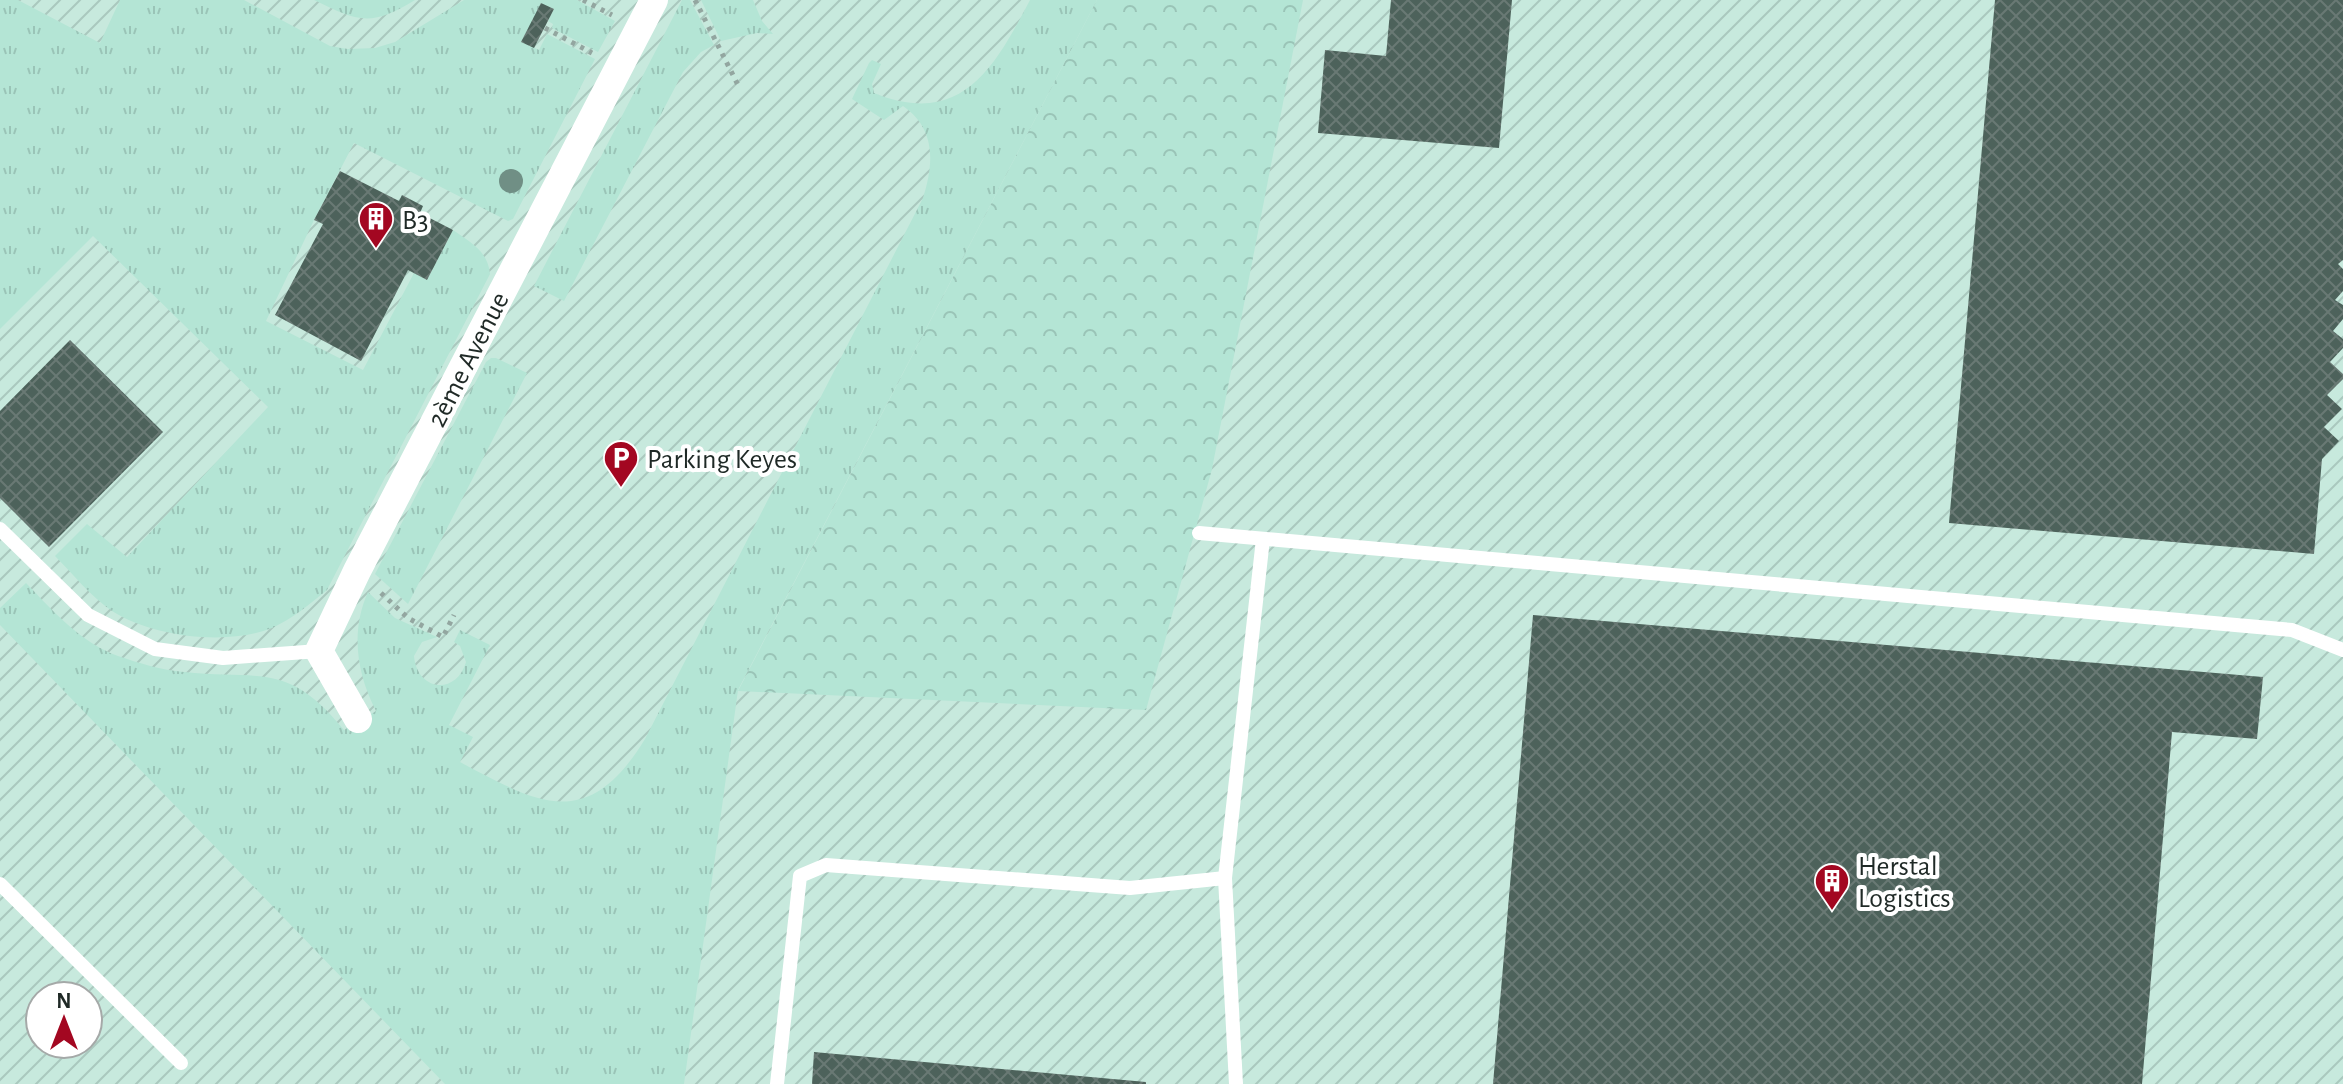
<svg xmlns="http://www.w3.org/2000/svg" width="2343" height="1084" viewBox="0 0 2343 1084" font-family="'Alegreya Sans',sans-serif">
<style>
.industrial{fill:url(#industrial-furrows);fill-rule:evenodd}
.grass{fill:url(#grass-tufts)}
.forest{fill:url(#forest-crowns)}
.building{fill:url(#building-cross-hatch)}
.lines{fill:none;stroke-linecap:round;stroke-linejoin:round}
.path{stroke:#93a6a0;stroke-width:5;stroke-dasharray:4 6;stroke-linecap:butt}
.service{stroke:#fff;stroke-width:14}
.minor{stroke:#fff;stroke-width:28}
.tree{fill:#708f85}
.labels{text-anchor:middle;stroke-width:8;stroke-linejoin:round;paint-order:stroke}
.poi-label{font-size:28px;fill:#1f2926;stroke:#fff;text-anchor:start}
.street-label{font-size:28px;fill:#1f2926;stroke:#fff}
</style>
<defs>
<pattern id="industrial-furrows" width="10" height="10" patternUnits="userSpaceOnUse" patternTransform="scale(2)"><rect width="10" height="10" fill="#c7e9dd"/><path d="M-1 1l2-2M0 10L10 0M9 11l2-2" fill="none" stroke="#aac8be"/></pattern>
<pattern id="grass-tufts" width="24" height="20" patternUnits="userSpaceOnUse" patternTransform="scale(2)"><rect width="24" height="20" fill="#b4e5d5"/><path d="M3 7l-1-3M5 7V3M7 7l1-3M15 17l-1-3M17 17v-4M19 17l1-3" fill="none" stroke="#9ac4b7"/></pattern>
<pattern id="forest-crowns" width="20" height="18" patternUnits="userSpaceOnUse" patternTransform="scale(2)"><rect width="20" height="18" fill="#b4e5d5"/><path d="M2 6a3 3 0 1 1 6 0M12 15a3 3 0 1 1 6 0" fill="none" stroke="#9ac4b7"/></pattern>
<pattern id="building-cross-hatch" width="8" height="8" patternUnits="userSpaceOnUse" patternTransform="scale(2)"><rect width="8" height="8" fill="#4d625b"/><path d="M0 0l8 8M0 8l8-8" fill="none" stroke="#697974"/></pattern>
</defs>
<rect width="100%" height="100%" fill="#d9f1e9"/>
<path class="industrial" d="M0,0H2343V1084H0ZM40,996H88V1044H40Z"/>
<g class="grass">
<path d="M0,0H18L100,43L120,0H244L330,46L348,49L375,48L395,42L464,0H577L615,21L598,52L552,28L553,24L548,21L554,9L541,4L522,42L539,50L547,34L595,59L513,219L508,221L354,143L314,220L266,321L363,370L414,273L427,280L453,230C470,242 488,251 490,274L327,590C310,604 292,619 272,628C227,646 153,637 112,611C90,596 73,574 55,556L87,524L127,557L268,407L93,236L0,329Z"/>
<path d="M314,0H415C371,27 359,22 314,0Z"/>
<path d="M682,0H690L714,45L701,52L683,72L564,301L534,286Z"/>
<path d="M701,0H753L762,21L773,34L757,33L721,41Z"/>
<path d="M1030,0H1097L738,690L684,1084H445L0,625V608L26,583C53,611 80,642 118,656C138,663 162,670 184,672C260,680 288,661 344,730L376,711C357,674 350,632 368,592L395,618L437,637L422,642L414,656C417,691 456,696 466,662L460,646L454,642L460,630L490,645L449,725L473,737L460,762C540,805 588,832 645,739L923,198C934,163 936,129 903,106L884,120L852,99L869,63L872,60L881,64L872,84L874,93C961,128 994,69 1030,0Z"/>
<path d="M491,358H496L527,373L408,604L375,574L486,362Z"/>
</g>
<path class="forest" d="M1097,0H1303L1212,469L1146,710L738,691Z"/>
<g class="building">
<path d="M1391,0H1512L1499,148L1318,133L1325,50L1386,56Z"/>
<path d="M1995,0H2343V260L2338,264L2343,269V291L2335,300L2343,305V319L2333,331L2343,339V348L2330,362L2343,374V379L2327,395L2342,409L2324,427L2339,441L2322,459L2314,554L1949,523Z"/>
<path d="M541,3L554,9L534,48L521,42Z"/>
<path d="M340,171L399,201L402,195L423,206L420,213L453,230L427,280L408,270L361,361L275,315L323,224L314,220Z"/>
<path d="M70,340L163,432L49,547L0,498V411Z"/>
<path d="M1533,615L2263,677L2257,739L2172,732L2142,1084H1493Z"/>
<path d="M814,1052L1146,1082V1084H812Z"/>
</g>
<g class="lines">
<g class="path">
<path d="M583,0L612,15"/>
<path d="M695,0L738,85"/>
<path d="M545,28L592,53"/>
<path d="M381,593L408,618L443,637L454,615"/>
</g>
<g class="service">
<path d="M0,529L88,615L155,649L223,658L319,651"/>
<path d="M1199,533L2292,630L2343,650"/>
<path d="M0,884L181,1063"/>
<path d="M777,1084L800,876L826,865L1130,888L1225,878"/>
<path d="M1236,1084L1225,878L1263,539"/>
</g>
<path class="minor" d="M358,719L319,651L357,571L654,0"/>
</g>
<circle class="tree" cx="511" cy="181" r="12"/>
<defs>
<symbol id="building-pin" viewBox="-11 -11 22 30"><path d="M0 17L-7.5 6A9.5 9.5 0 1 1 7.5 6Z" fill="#a30721" stroke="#fff"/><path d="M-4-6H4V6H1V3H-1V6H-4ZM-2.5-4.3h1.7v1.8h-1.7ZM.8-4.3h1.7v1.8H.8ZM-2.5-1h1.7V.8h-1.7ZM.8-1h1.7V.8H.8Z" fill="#fff"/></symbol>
<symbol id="parking-pin" viewBox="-11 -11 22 30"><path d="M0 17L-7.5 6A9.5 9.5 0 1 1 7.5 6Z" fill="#a30721" stroke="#fff"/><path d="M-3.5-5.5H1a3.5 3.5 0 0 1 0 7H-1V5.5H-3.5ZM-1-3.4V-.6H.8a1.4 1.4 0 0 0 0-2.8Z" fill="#fff"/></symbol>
</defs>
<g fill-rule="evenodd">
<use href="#building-pin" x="356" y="199" width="40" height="54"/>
<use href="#parking-pin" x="601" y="438" width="40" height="54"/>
<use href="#building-pin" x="1812" y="861" width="40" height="54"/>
</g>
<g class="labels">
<g class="poi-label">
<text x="402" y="229">B3</text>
<text x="647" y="468">Parking Keyes</text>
<text x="1858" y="875">Herstal<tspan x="1858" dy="32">Logistics</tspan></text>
</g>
<g class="street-label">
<text transform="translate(467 359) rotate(-63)" y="10">2ème Avenue</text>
</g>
</g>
<g transform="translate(64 1020)"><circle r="38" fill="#ffffff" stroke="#a5a9a8" stroke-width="2"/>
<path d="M0-6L14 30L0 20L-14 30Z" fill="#a30721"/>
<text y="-12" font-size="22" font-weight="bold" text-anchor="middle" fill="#1f2926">N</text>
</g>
</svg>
